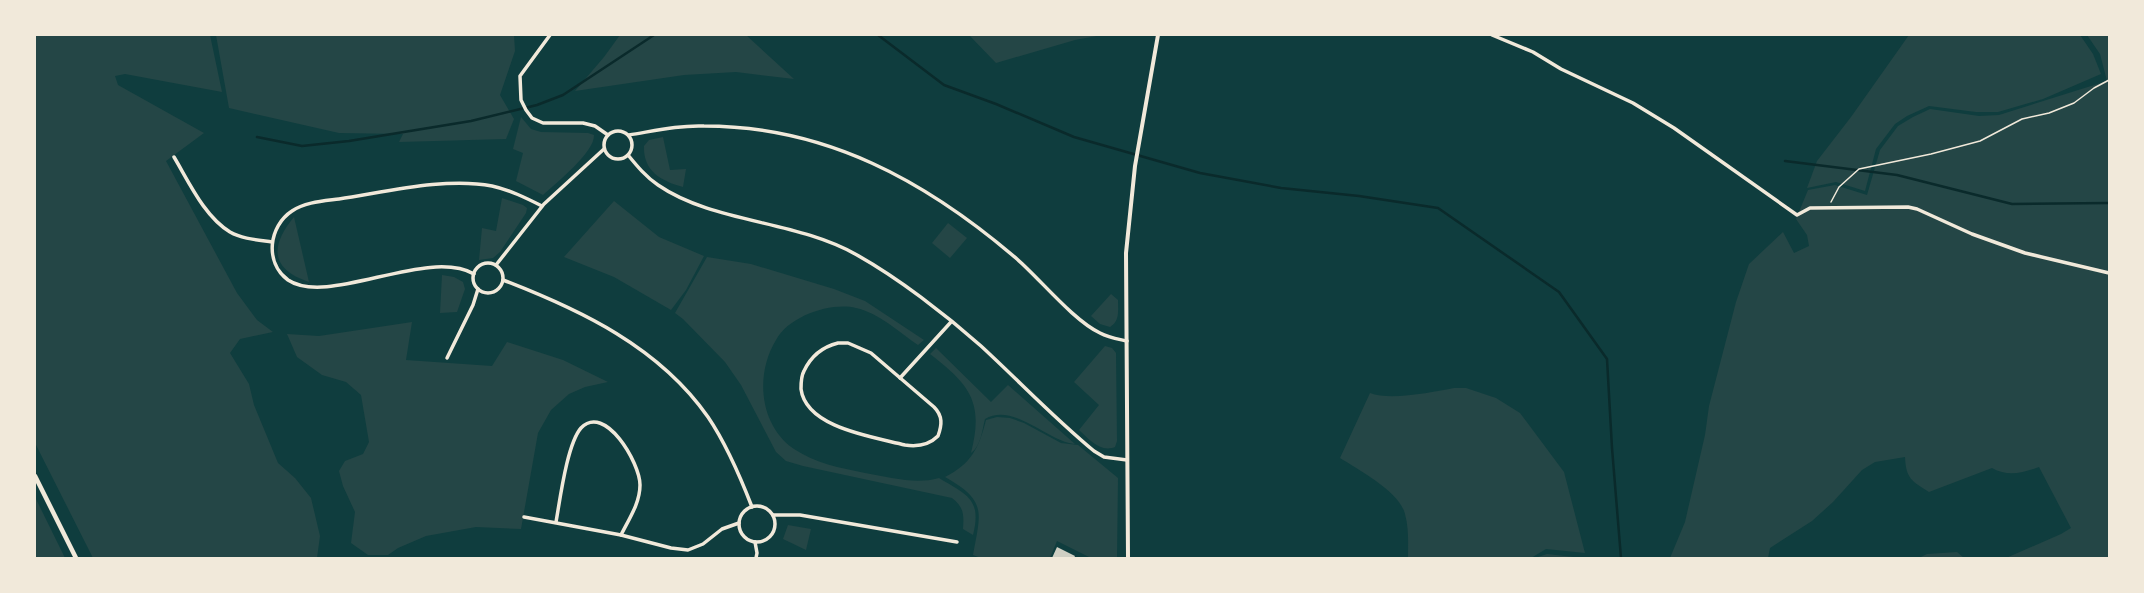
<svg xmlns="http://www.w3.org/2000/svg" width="2144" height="593" viewBox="0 0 2144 593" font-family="'DejaVu Sans',sans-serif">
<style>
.green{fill:#244646}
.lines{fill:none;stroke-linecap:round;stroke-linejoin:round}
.stream{stroke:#0a2a2b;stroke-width:2.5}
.building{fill:#cfcfc3}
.path{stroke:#f1e9da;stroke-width:1.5}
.minor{stroke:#f1e9da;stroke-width:3.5}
.tertiary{stroke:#f1e9da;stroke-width:4}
.secondary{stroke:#f1e9da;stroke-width:4.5}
</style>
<rect width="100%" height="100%" fill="#0f3d3e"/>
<g class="green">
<path d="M35,35H210L222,92L125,74L115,76L118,85L204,133L166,161L237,293L257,320L273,332L240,339L230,353L249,384L254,405L278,463L295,478L311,498L320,536L317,558H93L35,443Z"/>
<path d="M216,35H514L515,51L500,95L514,119L506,139L399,142L403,134L339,133L229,108Z"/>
<path d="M620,35H746L794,79L736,72L684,75L575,91L604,57Z"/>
<path d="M969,35H1102L1075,40L996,63Z"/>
<path d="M1909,35H2080L2093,54L2101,74L2043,99L1998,112H1976L1929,106L1907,116L1895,124L1876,149L1865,191L1836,182L1807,188L1817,161L1851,117Z"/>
<path d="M2087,35H2109V558H2006L2061,534L2071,528L2039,467C2022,473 2008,477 1992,468L1929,492C1912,481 1906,479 1905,457L1875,462L1862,470L1833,502L1812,521L1770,548L1768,558H1670L1685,522L1705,435L1709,406L1736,302L1749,264L1783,232L1794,253L1809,246L1807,235L1796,219L1808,190L1835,185L1867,195L1880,150L1898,126L1913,117L1930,109L1979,116L1999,115L2107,81L2100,54Z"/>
<path d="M521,117L531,129L541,132L588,133L594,135C595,152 556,183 543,195L516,181L523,153L513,149Z"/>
<path d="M663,137L670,170L686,169L683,187C661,181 643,171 644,146L649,140Z"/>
<path d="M502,198L523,205L527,208L526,213L500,252L493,258L479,260L482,228L496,231Z"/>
<path d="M614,201L659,237L704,256L686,290L671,310L614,277L564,257Z"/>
<path d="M294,217L309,282C270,269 270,246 294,217Z"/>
<path d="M948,223L967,238L950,258L932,243Z"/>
<path d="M707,257L751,264L834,289L865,301L924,340L918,345C899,332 879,313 856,308C831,302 789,316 776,340C755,374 759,425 794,449C815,463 840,468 865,473C890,477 915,485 939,478C967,495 982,499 973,535L963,529C964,515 964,507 952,498L803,466L786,461L776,452L741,385L725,362L683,319L675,313Z"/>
<path d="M442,275L454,277L463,282L465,289L457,312L440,313Z"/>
<path d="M1111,294L1118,300C1118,311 1120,321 1110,327L1100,324L1091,316Z"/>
<path d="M412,322L406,360L492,366L507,342L563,360L608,382L585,387L569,394L551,410L538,433L521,529L476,527L426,536L398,548L388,555H368L351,543L355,512L343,486L339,471L345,461L363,454L369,442L361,395L346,382L322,375L297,357L287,334L319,336Z"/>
<path d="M1105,346L1112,348L1116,353L1117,441L1115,447C1100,453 1089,439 1079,430L1099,405L1074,382Z"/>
<path d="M936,348L991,402L1008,385L1075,444C1048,442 1014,402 985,419C982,431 981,446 971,453C984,402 970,385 930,354Z"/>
<path d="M1454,388H1466L1496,398L1520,413L1564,472L1585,553L1546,549L1531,558H1408C1408,544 1409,528 1405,514C1400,492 1359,470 1340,458L1370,393C1390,401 1433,392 1454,388Z"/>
<path d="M997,417L1010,418L1024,423L1061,443L1078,445L1118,478L1117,558H1091L1057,541L1050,558H981L973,555C981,511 987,501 945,477C971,464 979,448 986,420Z"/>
<path d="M35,497L65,558H35Z"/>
<path d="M788,525L811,529L806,550L783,539Z"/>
<path d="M1957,552L1964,558H1919L1927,554Z"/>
<path d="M1547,554L1583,558H1535Z"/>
</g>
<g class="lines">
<g class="stream">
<path d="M878,35L944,85L996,104L1074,137L1200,173L1281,188L1359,196L1438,208L1559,292L1607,359L1612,448L1621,558"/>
<path d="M257,137L302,146L349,141L471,121L537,105L563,95L654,35"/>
<path d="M1785,161L1897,175L2012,204L2109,203"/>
</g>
</g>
<path class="building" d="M1057,547L1075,556L1074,558H1052Z"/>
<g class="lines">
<path class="path" d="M1831,202L1839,187L1859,169L1931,154L1980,141L2022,119L2049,113L2074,103L2094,88L2109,80"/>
<g class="minor">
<path d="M550,35L520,76L521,100L526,110L532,118L543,123H583L595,126L608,135"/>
<path d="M1492,35L1533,52L1561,69L1633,103L1674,128L1797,215L1810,208L1908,207L1917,209L1972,234L2025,253L2109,273"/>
<circle cx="618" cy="145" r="14"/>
<path d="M629,135C654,131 679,125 704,126C826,126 926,181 1017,259C1041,280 1073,320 1100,333C1109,338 1118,339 1127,341"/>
<path d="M628,155C637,166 646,177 658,185C713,223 796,220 857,255C898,278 945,314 981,346C1019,381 1054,418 1094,451L1104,457L1127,460"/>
<path d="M174,157C189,182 204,216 230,232C242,239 258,240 272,242"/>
<circle cx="488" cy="278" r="15"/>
<path d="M496,265L544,204L604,149"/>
<path d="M474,274C427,247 328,307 288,280C264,262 269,226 292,211C305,202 324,201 339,199C386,192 445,177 492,186C510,190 526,198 542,206"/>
<path d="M503,280C581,310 659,347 708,417C727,445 740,476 752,507"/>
<path d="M838,343H848L871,353L934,407C943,416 942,425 938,436C929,445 918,447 905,445C874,437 806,428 801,389C801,383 801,376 804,371C811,356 822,347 838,343Z"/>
<path d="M447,358L473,305L478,289"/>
<path d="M900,378L951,322"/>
<circle cx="757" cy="524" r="18"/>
<path d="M773,515H800L957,542"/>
<path d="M524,517L621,535L671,548L688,550L703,544L722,529L739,523"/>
<path d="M556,522C560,500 567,444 581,428C605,403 640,463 640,485C640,503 629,519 621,535"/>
<path d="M755,542L757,553L756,558"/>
</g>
<path class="tertiary" d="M1128,558L1126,253L1135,166L1158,35"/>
<path class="secondary" d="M35,476L76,558"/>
</g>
<rect width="2144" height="593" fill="none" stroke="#f1e9da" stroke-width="72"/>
</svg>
